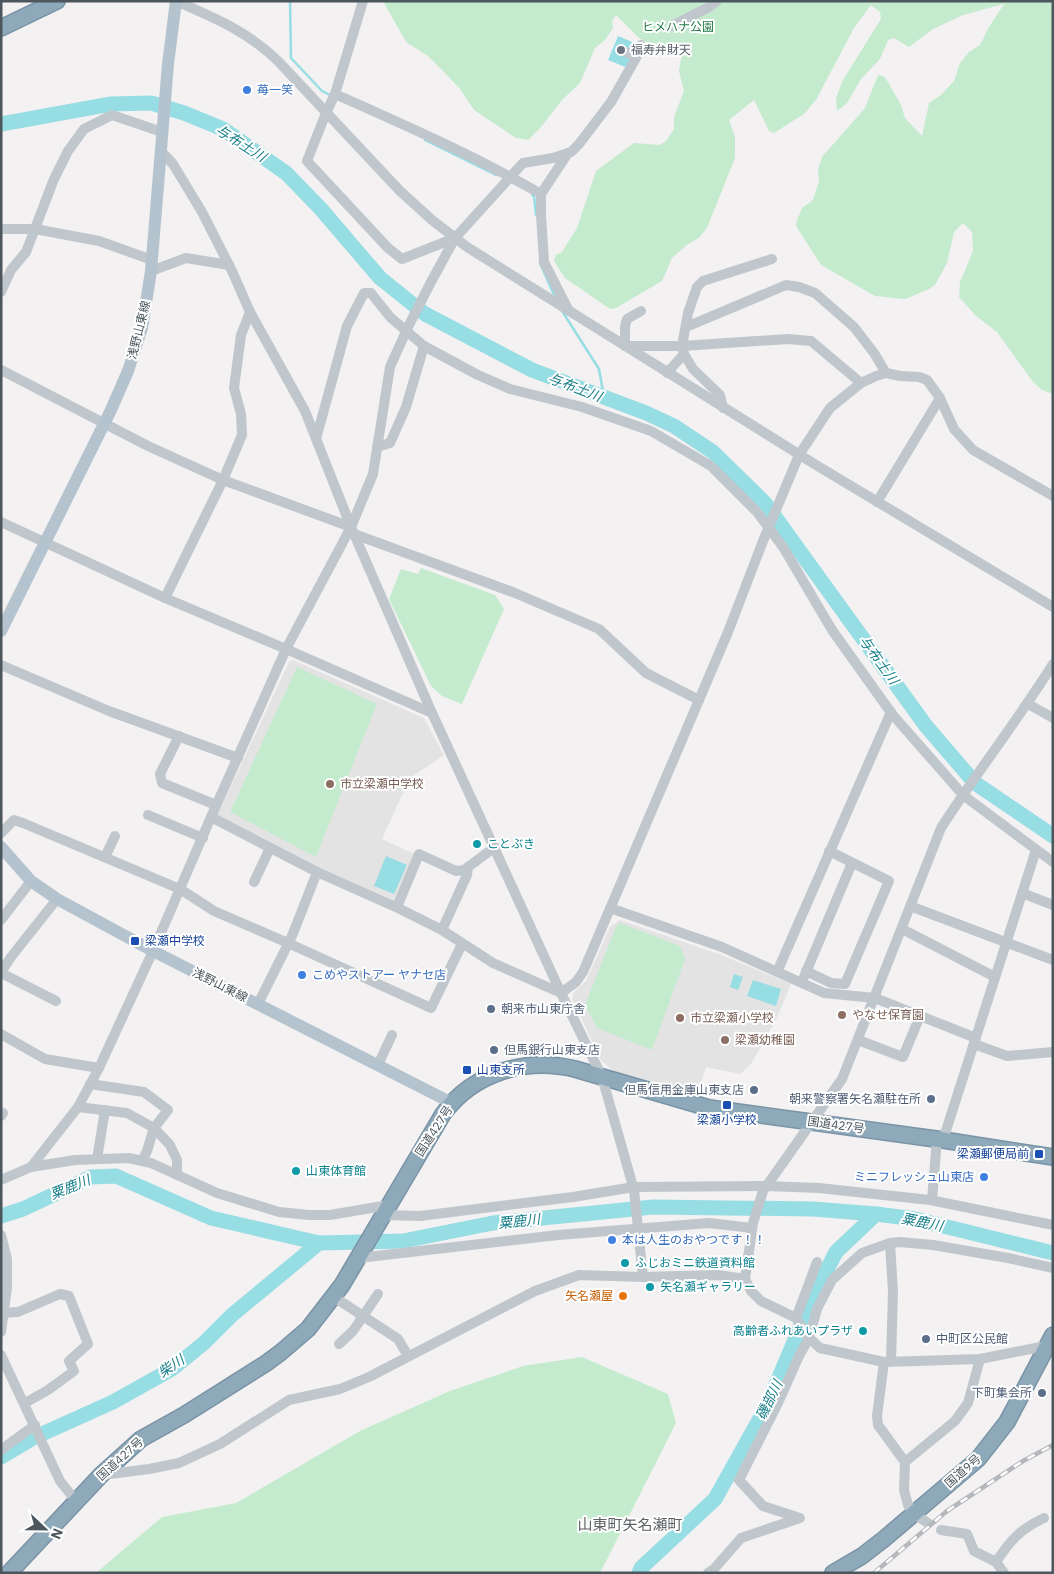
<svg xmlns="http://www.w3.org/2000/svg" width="1054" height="1574" viewBox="0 0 1054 1574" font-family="'IBM Plex Sans','Noto Sans JP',sans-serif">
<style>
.education{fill:#e4e3e3}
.green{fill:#c5ebcf}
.water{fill:#97dde4}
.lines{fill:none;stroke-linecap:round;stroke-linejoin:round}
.stream{stroke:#97dde4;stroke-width:2.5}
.river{stroke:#97dde4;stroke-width:15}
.highway-casing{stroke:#7a94a6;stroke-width:18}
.minor{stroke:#bfc7cc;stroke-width:10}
.major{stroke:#b4c3cd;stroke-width:12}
.highway{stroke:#8ea9ba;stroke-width:15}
.rail-casing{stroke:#b4b7bb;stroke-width:4.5}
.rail{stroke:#fff;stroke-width:2.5;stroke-dasharray:8;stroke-linecap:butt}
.worship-dot{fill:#6b7280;stroke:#fff;stroke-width:2}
.shop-dot{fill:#3f7fe0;stroke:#fff;stroke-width:2}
.education-dot{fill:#8d6e63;stroke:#fff;stroke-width:2}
.culture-dot{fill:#0f9aa8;stroke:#fff;stroke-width:2}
.transit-dot{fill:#1a4fb4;stroke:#fff;stroke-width:2}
.service-dot{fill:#5c6f8a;stroke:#fff;stroke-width:2}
.food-dot{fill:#e8710a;stroke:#fff;stroke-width:2}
.labels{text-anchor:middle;stroke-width:4;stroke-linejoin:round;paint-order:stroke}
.park-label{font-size:12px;fill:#227842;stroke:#fff}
.worship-label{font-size:12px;fill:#5b616d;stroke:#fff;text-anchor:start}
.shop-label{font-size:12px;fill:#366cbe;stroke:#fff;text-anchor:start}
.street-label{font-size:12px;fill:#4b575d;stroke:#fff}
.education-label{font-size:12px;fill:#785e54;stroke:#fff;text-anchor:start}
.culture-label{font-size:12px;fill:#0d838f;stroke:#fff;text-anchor:start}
.transit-label{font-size:12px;fill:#164399;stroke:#fff;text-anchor:start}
.service-label{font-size:12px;fill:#4e5e75;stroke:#fff;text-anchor:start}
.food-label{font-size:12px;fill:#c56008;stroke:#fff;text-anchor:end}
.water-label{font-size:14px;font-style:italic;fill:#1a808a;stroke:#fff}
.quarter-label{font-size:15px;fill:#5e6265;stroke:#fff}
</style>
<rect width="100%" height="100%" fill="#f3f1f2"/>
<g class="education">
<path d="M293,660L424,718L444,755L410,778L382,839L416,855L394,902L322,871L220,817L218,814L289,662Z"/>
<path d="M620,920L721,955L791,984L776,1020L751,1064L740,1074L706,1067L696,1096L666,1089L619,1076V1073L611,1069L601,1060L572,999L574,992L586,981L610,927Z"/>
</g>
<g class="green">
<path d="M383,1H1053V394L1042,390L1033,382L997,332L976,316L959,297L960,282L973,251L972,232L963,223L954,232L947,263L935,285L929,289L905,299L875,296L821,265L796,226L797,220L802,208L813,200L819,181L818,169L822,157L865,108L878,75L885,77L901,105L905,118L922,136L929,103L941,95L954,81L960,63L969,52L980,45L989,27L1004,4L963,15L933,29L909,47L894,38L888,40L880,59L861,79L847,103L837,111L836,98L843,80L881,19L880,12L871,5L854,28L816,100L804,114L774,133L769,131L754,100L729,120L735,137V158L707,228L699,238L688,244L672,258L662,281L616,308L610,309L565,278L554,261L556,255L562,252L577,228L596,171L634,143L660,145L666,141L674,129V117L684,91L679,71L682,53L674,54L640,39L616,15L612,21L613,28L605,40L595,48L580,83L562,100L541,127L528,140L516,138L474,110L460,89L445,73L428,56L406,42Z"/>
<path d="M421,568L495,595L504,609L462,704L442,696L431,686L389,599L401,569L418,574Z"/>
<path d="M297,667L377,704L316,857L230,812Z"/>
<path d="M620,923L680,946L685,959L652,1050L597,1028L585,1005L616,927Z"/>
<path d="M582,1357L668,1394L676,1423L600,1573H96L162,1517L236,1503L360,1431L450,1391L523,1366Z"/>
</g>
<g class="water">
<path d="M618,36L637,44L628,68L608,60Z"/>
<path d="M386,856L407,865L394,894L374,886Z"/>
<path d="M734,974L743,977L738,990L730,987Z"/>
<path d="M753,980L781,989L776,1006L747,996Z"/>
</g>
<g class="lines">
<g class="stream">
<path d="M290,1L291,58L322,91L332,96"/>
<path d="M425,140L496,175"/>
<path d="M532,195L534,196L536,215"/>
<path d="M540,263L555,297"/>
<path d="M562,311L599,369L604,397"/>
</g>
<g class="river">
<path d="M1,124L111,104L151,103L184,113L223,129L286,173L320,208L380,278L425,314L532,370L646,413L674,426L713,452L765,503L926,726L975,783L1053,836"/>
<path d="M1,1216L23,1209L91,1177L116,1176L211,1218L319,1243L403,1241L493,1223L653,1207L813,1209L876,1214L915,1219L1053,1253"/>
<path d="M1,1457L33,1438L113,1402L172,1369L204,1343L232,1315L319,1243"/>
<path d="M639,1573L641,1568L715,1499L767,1406L813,1297L836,1252L876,1214"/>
</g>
<defs>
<g id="highway">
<path d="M1,28L57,1"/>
<path d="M9,1573L101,1475L141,1439L184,1415L265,1364L280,1353L308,1329L342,1285L443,1114C473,1073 525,1057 575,1069L709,1108L943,1140L1053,1157"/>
<path d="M833,1573L862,1556L884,1539L978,1459L1007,1422L1053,1335"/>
</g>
</defs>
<use href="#highway" class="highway-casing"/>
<g class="minor">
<path d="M176,1C215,18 247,31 278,61L400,191L432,220L467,247L816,465L1053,607"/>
<path d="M363,1L335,94L326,113L307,161L388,248L402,259L455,238"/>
<path d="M672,26L709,7L717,1"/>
<path d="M624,51L636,57"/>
<path d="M335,94C405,125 475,156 541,194V215L544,262L569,311"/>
<path d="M161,151L173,164L202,212L232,271L250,312L305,411L351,527L432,713L561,993L602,1077L634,1190L643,1277"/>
<path d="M541,194L568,153"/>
<path d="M1,229H35L99,241L152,260"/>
<path d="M151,271L186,258L229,265"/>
<path d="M1,292L11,270L26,252L54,179L68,151L84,129L112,115L162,132"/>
<path d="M641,311L627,319L625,326V346H682L788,339L811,341L861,383"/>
<path d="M686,327L786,285L799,287L815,293L854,327L874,353L886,373"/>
<path d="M424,346L478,375L510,389L582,407L651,431L711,466L757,512L783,547L832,630L892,714L963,795L1053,862"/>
<path d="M1,370L148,446L223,480L351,527"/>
<path d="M667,373L684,354"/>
<path d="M723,408L720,395L693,369L684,354L682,346L688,313L697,287L703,281L772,259"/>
<path d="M316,439L347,326L364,293H371L390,317L424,346L406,407L390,443L377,447"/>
<path d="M877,502L940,398"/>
<path d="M1,522L165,598L286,649L432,713"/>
<path d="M354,534L515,593L599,629L646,673L699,700"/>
<path d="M165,598L223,480L242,435L241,414L234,388L241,335L250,312"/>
<path d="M1,665L109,711L238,758"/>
<path d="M1028,704L1053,718"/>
<path d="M179,736L160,774L162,783L216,805"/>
<path d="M148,815L203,838"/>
<path d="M211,817L317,872L400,909L442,930L493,963L561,993"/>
<path d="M1,833L14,820L23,823L180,889L214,911L288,943L431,1008L462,944"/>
<path d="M105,857L115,836"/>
<path d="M254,882L270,848"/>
<path d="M1022,893L1053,905"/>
<path d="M910,906L1053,960"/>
<path d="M397,907L419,854L456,871L464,870L495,847"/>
<path d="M610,908L722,947L824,993L875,998L976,1038"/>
<path d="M1,920L31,881"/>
<path d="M902,929L995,977"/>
<path d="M442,930L467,875L468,867"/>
<path d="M806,971L831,983L845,984L889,881L829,851"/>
<path d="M1,972L11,957L57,899"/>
<path d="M777,972L891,712"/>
<path d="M1,973L56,1001"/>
<path d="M804,977L852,863"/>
<path d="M561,993L576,982L583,972L728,632L763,541L799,455L830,408L861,383L876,376L886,373L900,376L919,377L927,380L940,398L954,429L973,450L1053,496"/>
<path d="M258,1004L292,936L317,872"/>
<path d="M1,1034L45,1059L99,1068"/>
<path d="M858,1040L903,1057L920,1016"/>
<path d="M974,1044L1007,1056L1053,1052"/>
<path d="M378,1065L392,1035"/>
<path d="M90,1084L144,1092L168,1110L154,1128L147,1151L142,1161"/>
<path d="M78,1107L127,1113L154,1128L170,1145L177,1160V1175"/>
<path d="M1,1116L3,1113"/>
<path d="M943,1140L1036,850"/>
<path d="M97,1159L105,1110"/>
<path d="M31,1167L78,1107L99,1068L153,951L211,817L286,649L351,527L373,474L390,367L408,327L431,282L455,238L523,163L553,158L571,152L579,144L611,102L636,58L641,45"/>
<path d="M1,1180L31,1167L75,1160L129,1158L151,1163L217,1193L279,1212L309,1215H330L389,1205"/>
<path d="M932,1200L937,1139"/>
<path d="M384,1215L420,1216L573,1197L634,1187L767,1186L819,1188L930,1200L1053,1225"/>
<path d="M1,1235L7,1259V1288L1,1332"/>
<path d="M890,1243L893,1292L891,1361"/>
<path d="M359,1258L558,1235L709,1223L752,1228"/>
<path d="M334,1297L398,1339L408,1356"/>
<path d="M3,1313L18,1312L60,1294L69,1296L88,1344L69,1361L74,1371L48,1390L25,1403"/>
<path d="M796,1318L817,1262"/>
<path d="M339,1344L353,1331L378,1294"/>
<path d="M1050,1345L980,1359L884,1362L820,1348L809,1338L796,1318L761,1301L751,1291L745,1279L753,1223L763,1191L842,1079L941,828C977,772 1018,720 1053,664"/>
<path d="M1,1355L60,1481L76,1501"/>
<path d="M884,1362L877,1416L878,1425L905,1462L904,1490L908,1505L914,1514L928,1523"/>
<path d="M1,1450L35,1425"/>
<path d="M905,1462L955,1421L968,1403L980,1359"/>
<path d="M102,1475L149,1469L179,1463L220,1444L289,1400L340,1389L369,1377L535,1291L579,1275L643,1277L718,1275L745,1279"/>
<path d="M941,1530L967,1534L974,1551L996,1562L1004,1573"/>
<path d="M996,1562C1010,1541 1020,1529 1044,1518"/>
<path d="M708,1573L714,1569L741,1538L800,1518L763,1506L739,1480L778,1403L799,1356L809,1338L817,1309L832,1280L862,1253L890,1243L900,1242L933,1245L1008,1258L1053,1268"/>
</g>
<g class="major">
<path d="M1,631L110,412L128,371L142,328L151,271L168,64L176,1"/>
<path d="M1,847L31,881L57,899L153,951L452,1103"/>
</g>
<use href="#highway" class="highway"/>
<defs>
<path id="rail" d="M874,1573L947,1511L1023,1461L1053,1445"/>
</defs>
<use href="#rail" class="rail-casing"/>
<use href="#rail" class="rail"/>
</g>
<circle class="worship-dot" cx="621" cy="50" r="5"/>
<g class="shop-dot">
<circle cx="247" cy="90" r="5"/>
<circle cx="302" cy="975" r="5"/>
<circle cx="984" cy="1177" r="5"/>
<circle cx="612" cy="1240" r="5"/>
</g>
<g class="education-dot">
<circle cx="330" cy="784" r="5"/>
<circle cx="842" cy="1015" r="5"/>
<circle cx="680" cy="1018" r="5"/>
<circle cx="725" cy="1040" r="5"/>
</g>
<g class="culture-dot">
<circle cx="477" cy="844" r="5"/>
<circle cx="296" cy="1171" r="5"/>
<circle cx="625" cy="1263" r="5"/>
<circle cx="650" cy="1287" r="5"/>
<circle cx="863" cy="1331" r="5"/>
</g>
<g class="transit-dot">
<rect x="130" y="936" width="10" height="10" rx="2.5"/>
<rect x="462" y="1065" width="10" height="10" rx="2.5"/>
<rect x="722" y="1100" width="10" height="10" rx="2.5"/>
<rect x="1034" y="1149" width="10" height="10" rx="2.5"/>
</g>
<g class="service-dot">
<circle cx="491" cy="1009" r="5"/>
<circle cx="494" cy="1050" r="5"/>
<circle cx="754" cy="1090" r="5"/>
<circle cx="931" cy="1099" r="5"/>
<circle cx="926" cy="1339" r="5"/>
<circle cx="1042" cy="1393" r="5"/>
</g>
<circle class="food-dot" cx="623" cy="1296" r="5"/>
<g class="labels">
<g class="park-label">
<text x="678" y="31">ヒメハナ公園</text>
</g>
<g class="worship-label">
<text x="631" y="54">福寿弁財天</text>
</g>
<g class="shop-label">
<text x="257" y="94">苺一笑</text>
<text x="312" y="979">こめやストアー ヤナセ店</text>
<text x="974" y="1181" text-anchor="end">ミニフレッシュ山東店</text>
<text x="622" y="1244">本は人生のおやつです！！</text>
</g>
<g class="street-label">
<text transform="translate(139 330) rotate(-76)" y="4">浅野山東線</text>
<text transform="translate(220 985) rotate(27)" y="4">浅野山東線</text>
<text transform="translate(836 1125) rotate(8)" y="4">国道427号</text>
<text transform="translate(434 1131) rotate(-57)" y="4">国道427号</text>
<text transform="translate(120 1459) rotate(-42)" y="4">国道427号</text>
<text transform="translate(963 1471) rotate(-41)" y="4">国道9号</text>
</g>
<g class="education-label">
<text x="340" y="788">市立梁瀬中学校</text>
<text x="852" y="1019">やなせ保育園</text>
<text x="690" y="1022">市立梁瀬小学校</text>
<text x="735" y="1044">梁瀬幼稚園</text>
</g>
<g class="culture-label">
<text x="487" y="848">ことぶき</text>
<text x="306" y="1175">山東体育館</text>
<text x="635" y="1267">ふじおミニ鉄道資料館</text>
<text x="660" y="1291">矢名瀬ギャラリー</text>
<text x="853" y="1335" text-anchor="end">高齢者ふれあいプラザ</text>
</g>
<g class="transit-label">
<text x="145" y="945">梁瀬中学校</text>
<text x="477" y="1074">山東支所</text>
<text x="727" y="1124" text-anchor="middle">梁瀬小学校</text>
<text x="1029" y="1158" text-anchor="end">梁瀬郵便局前</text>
</g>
<g class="service-label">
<text x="501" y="1013">朝来市山東庁舎</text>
<text x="504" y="1054">但馬銀行山東支店</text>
<text x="744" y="1094" text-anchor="end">但馬信用金庫山東支店</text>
<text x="921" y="1103" text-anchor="end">朝来警察署矢名瀬駐在所</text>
<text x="936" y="1343">中町区公民館</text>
<text x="1032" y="1397" text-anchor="end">下町集会所</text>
</g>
<g class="food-label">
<text x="613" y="1300">矢名瀬屋</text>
</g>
<g class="water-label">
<text transform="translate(241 143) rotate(32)" y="5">与布土川</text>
<text transform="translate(575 387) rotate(21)" y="5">与布土川</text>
<text transform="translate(879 660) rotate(54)" y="5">与布土川</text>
<text transform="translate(70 1187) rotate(-22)" y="5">粟鹿川</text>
<text transform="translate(519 1221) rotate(-6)" y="5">粟鹿川</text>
<text transform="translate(922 1222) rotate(11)" y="5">粟鹿川</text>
<text transform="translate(171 1366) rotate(-34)" y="5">柴川</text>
<text transform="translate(769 1400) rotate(-64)" y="5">磯部川</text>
</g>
<g class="quarter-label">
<text x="630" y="1530">山東町矢名瀬町</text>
</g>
</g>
<rect width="1054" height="1574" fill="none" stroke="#4b575d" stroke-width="5"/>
<g transform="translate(45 1529) rotate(112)" stroke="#ffffff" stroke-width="4" paint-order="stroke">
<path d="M0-4L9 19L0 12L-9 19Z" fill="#4b575d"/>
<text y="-8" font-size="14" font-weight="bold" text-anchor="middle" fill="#4b575d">N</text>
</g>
</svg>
